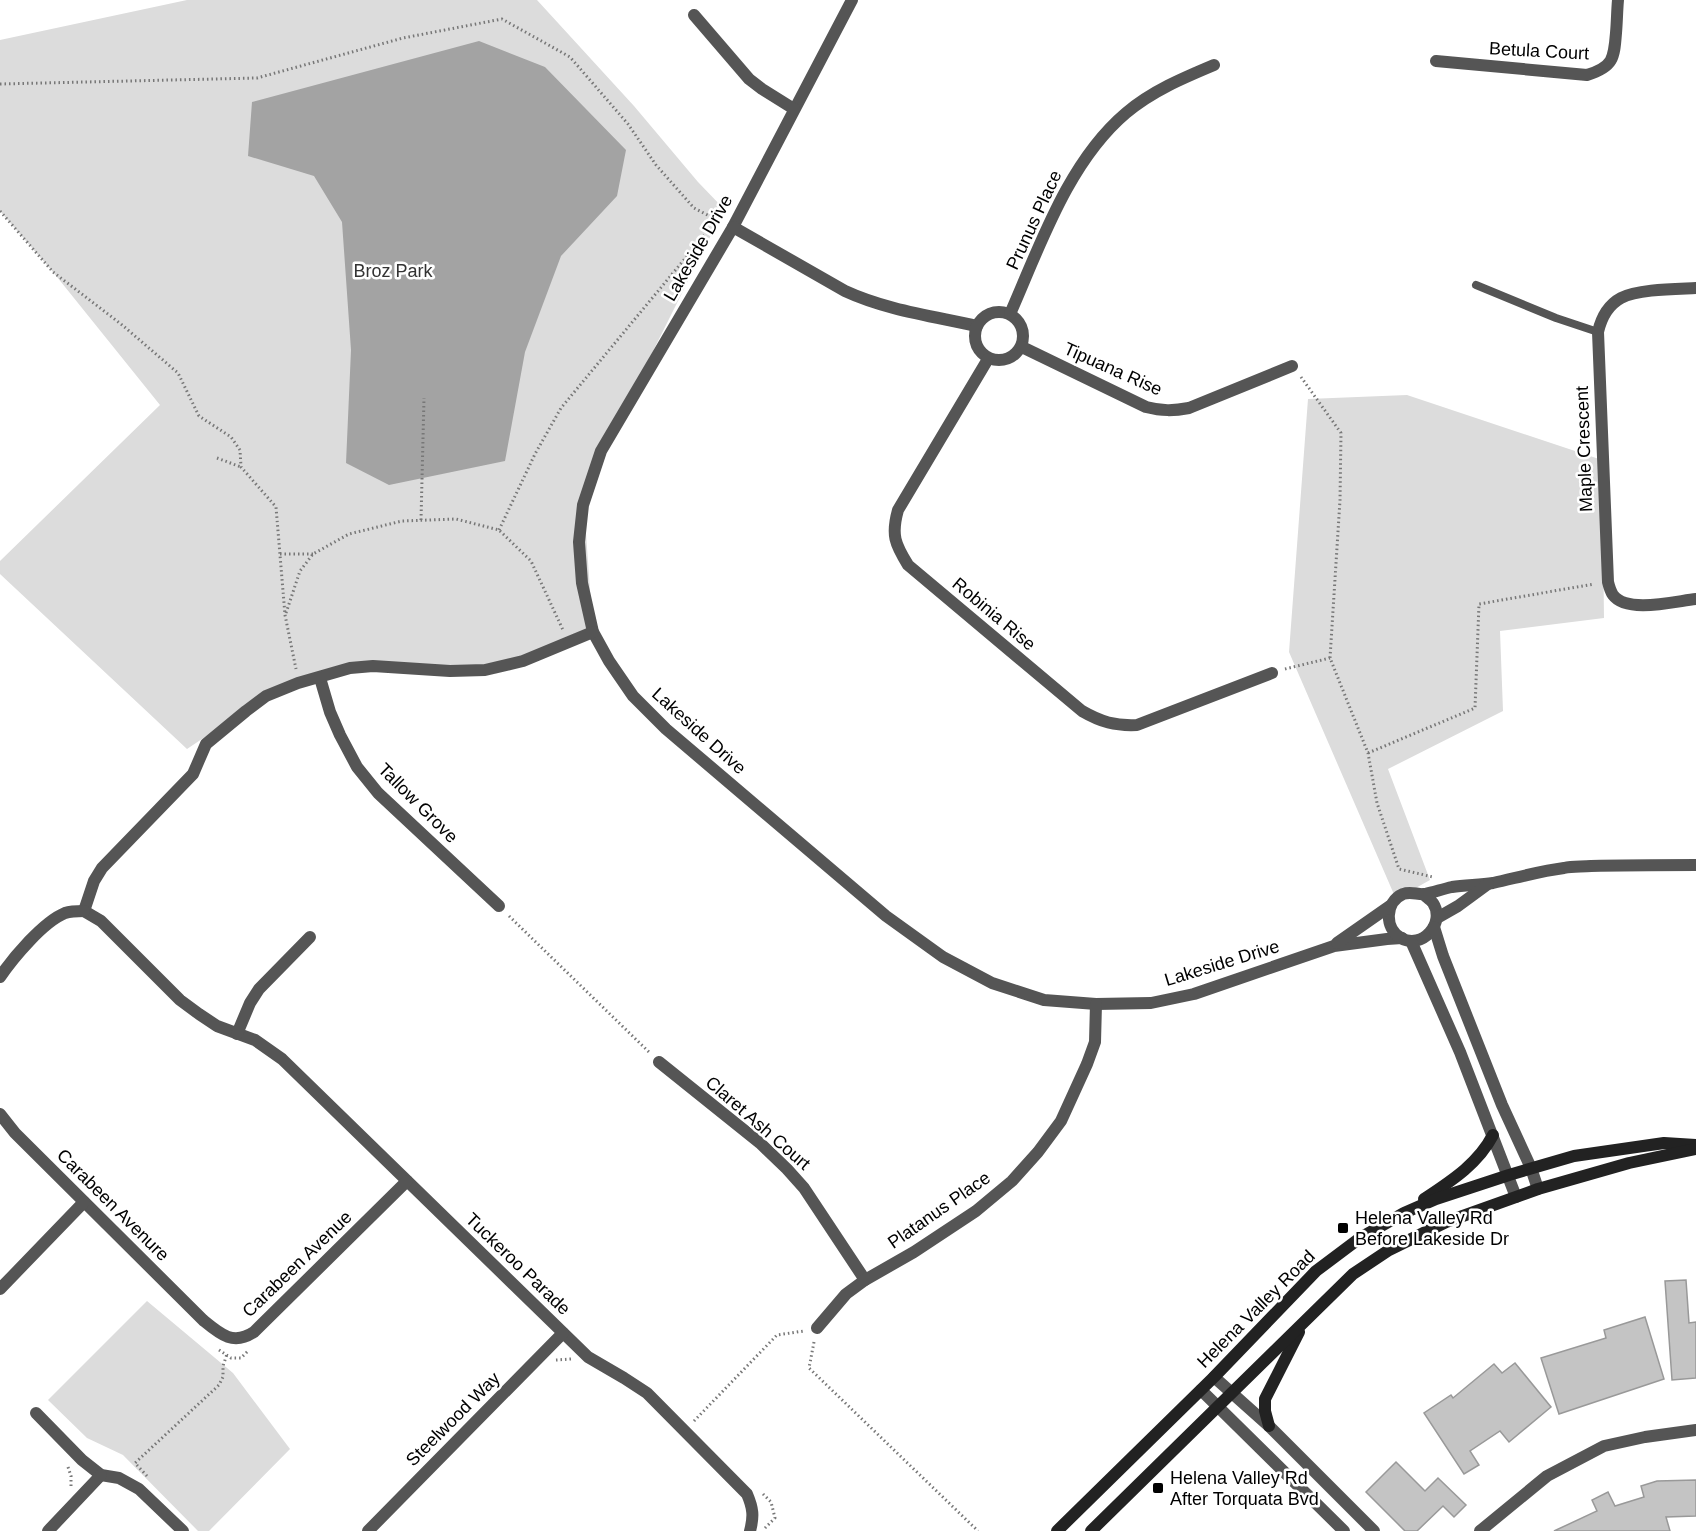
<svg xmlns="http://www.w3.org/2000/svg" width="1696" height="1531" viewBox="0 0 1696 1531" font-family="Arial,sans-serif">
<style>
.green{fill:#dcdcdc}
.water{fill:#a3a3a3}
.building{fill:#c4c4c4;stroke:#999;stroke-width:1.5}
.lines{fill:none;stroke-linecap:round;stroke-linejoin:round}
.path{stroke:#777;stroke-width:3;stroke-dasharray:1.5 3;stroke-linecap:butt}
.lane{stroke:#555;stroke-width:8}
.street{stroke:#555;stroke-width:12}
.secondary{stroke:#222;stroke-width:12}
.poi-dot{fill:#000;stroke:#fff;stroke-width:2}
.labels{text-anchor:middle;stroke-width:5;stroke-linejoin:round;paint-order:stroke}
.street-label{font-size:18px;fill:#000;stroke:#fff}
.park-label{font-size:18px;fill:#333;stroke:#fff}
.poi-label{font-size:18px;fill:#000;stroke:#fff;text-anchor:start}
</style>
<rect width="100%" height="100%" fill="#fff"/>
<g class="green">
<path d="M187,0H537L634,106L698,182L724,209L625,407L584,505L593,632L485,670L373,666L266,696L187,749L0,574V561L160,405L53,272L0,211V40Z"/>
<path d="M1407,395L1602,460L1604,618L1500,631L1503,711L1388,769L1430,880L1396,899L1289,652L1308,399Z"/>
<path d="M147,1301L233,1373L290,1449L209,1531H198L123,1455L87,1438L48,1400Z"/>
</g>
<path class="water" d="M479,41L545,67L626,150L617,196L561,256L525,352L505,461L389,485L346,463L351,350L342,222L314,176L248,156L252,102Z"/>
<g class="building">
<path d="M1686,1280L1689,1323L1696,1322V1378L1672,1380L1665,1281Z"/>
<path d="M1645,1317L1664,1379L1559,1414L1541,1358L1606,1338L1604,1330Z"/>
<path d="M1515,1363L1551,1407L1509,1442L1500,1431L1470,1451L1479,1465L1464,1474L1424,1413L1451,1395L1453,1398L1494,1364L1502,1373Z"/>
<path d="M1396,1462L1425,1491L1438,1478L1466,1505L1454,1517L1443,1506L1417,1531H1405L1366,1492Z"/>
<path d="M1696,1480V1516L1666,1517L1670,1531H1554L1597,1511L1592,1500L1608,1492L1615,1506L1644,1497L1641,1486L1657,1481Z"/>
</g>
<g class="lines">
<g class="path">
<path d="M0,84L257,78L403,38L502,19L570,57L628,124L656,165L694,208L719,221"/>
<path d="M0,211L53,272L121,324L178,373L199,416L231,437L240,450L241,467L276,507L285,615L296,669"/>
<path d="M1301,377L1341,433L1340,500L1330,658L1368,753L1377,803L1399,869L1433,877"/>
<path d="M217,458L241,467"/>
<path d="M421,520L424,398"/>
<path d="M499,530L535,454L561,408L717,220"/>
<path d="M280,554H313"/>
<path d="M286,613L300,571L313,554L349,534L402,521L456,519L499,530L531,561L563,630"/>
<path d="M1285,669L1330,658"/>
<path d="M1368,753L1475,708L1479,604L1594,584"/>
<path d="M509,916L650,1053"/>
<path d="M814,1342L809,1368L978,1531"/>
<path d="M219,1350L231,1358H241L249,1350"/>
<path d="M556,1360L571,1359"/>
<path d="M694,1421L777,1335L804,1331"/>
<path d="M68,1467L71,1476V1487"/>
<path d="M147,1476L135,1463L219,1385L223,1377V1366L227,1354"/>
<path d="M763,1494L771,1502L775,1518L765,1528"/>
</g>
<path class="lane" d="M1476,285L1556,318L1598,332"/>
<g class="street">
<path d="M852,0L733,227L601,451L583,505L579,542L582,583L593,632L609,661L633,696L666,729L886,916L943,957L992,983L1044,1000L1096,1004L1151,1003L1194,994L1334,946L1387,939L1402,938"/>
<path d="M694,15L749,79L762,89L794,109"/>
<path d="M1436,61L1587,75C1613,67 1614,59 1616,33C1617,22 1617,11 1618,0"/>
<path d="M733,227L845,291C886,310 932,316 977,326"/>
<path d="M1696,288C1676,289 1638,289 1621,298C1608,305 1601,319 1598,332L1608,582C1609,586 1611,592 1613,595C1627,614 1676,601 1696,599"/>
<circle cx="999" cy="336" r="24"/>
<path d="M1010,314C1040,246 1068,162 1126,113C1152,91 1183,78 1214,65"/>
<path d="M1022,347L1146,407C1162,411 1173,411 1189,408L1292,366"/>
<path d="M988,359L898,510C891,535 895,544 908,565L1082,711C1101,722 1115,726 1137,725L1272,673"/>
<path d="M320,678L330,712L340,735L357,767L378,793L499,906"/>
<path d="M1423,894C1426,897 1431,900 1433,903C1446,923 1422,950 1401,938C1384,928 1385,902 1403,894C1411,891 1418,895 1425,894C1434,892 1443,889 1452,887C1465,885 1479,885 1493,883C1516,878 1540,871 1564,868C1573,866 1582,867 1591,866C1626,865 1661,865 1696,865"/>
<path d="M84,911L101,921L180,1000L199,1014L217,1026L255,1040L282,1059L588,1357L624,1378L647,1393L747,1494C753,1508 754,1516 750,1531"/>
<path d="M84,911L94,881L102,868L193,774L206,744L246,711L266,696L298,683L350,668L373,666L450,671L485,670L523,661L593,632"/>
<path d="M1437,918L1458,906L1488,884"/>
<path d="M1434,927L1443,956L1502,1105L1531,1168L1538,1189"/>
<path d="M1411,941L1460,1052L1516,1197"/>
<path d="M1337,943L1390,906"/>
<path d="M0,977C13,958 43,922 65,913C71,911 78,911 84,911"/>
<path d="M237,1034L250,1003L259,989L310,937"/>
<path d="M659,1062L760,1143L787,1169L804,1188L865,1280"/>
<path d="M0,1114L15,1133L203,1320C220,1334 233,1346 254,1332L407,1181"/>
<path d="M0,1289L84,1202"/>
<path d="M817,1328L846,1294L865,1280L914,1252L976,1211L1012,1181L1038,1152L1061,1121L1087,1064L1095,1042L1096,1004"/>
<path d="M1214,1377L1269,1426L1374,1531"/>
<path d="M1201,1390L1344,1531"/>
<path d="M36,1413L82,1460L101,1475L119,1478L139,1489L183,1531"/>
<path d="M48,1531L101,1475"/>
<path d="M368,1531L563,1333"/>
<path d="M1480,1531L1547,1476L1604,1446L1645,1437L1696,1430"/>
</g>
<g class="secondary">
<path d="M1424,1199C1451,1181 1478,1164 1493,1135"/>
<path d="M1269,1426L1265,1411V1399L1299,1332"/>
<path d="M1057,1531L1214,1377L1316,1271L1360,1238L1404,1213L1436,1199L1509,1175L1574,1156L1664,1143L1696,1145"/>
<path d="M1091,1531L1353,1274L1389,1250L1446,1222L1538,1189L1629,1163L1695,1149"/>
</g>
</g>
<g class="poi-dot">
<rect x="1337" y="1222" width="12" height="12" rx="3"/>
<rect x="1152" y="1482" width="12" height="12" rx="3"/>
</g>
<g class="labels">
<g class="street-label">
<text transform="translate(1539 51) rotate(3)" y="6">Betula Court</text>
<text transform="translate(1034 220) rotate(-65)" y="6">Prunus Place</text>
<text transform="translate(698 248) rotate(-60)" y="6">Lakeside Drive</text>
<text transform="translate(1113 369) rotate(24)" y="6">Tipuana Rise</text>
<text transform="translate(1584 449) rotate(-92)" y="6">Maple Crescent</text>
<text transform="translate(994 614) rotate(40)" y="6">Robinia Rise</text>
<text transform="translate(699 731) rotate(42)" y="6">Lakeside Drive</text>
<text transform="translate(418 803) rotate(45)" y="6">Tallow Grove</text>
<text transform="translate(1222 963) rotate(-17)" y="6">Lakeside Drive</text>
<text transform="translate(758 1123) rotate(41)" y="6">Claret Ash Court</text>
<text transform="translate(113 1205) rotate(45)" y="6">Carabeen Avenure</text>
<text transform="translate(939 1210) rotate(-35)" y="6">Platanus Place</text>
<text transform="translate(297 1264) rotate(-44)" y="6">Carabeen Avenue</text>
<text transform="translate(518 1264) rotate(44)" y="6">Tuckeroo Parade</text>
<text transform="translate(1256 1309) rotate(-45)" y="6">Helena Valley Road</text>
<text transform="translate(453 1419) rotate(-45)" y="6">Steelwood Way</text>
</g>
<g class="park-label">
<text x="393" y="277">Broz Park</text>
</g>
<g class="poi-label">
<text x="1355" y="1224">Helena Valley Rd<tspan x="1355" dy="21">Before Lakeside Dr</tspan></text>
<text x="1170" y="1484">Helena Valley Rd<tspan x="1170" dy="21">After Torquata Bvd</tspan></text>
</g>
</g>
</svg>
